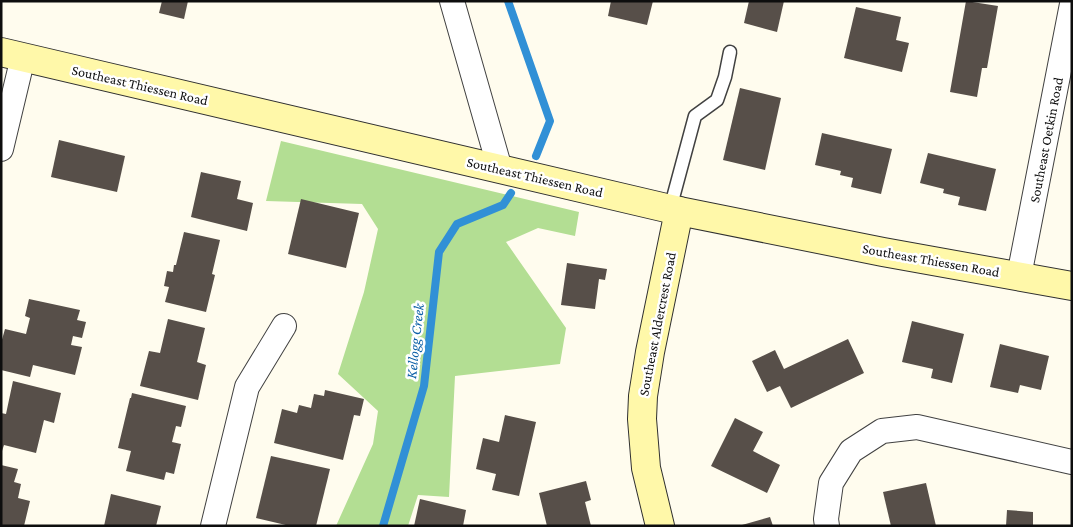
<svg xmlns="http://www.w3.org/2000/svg" width="1073" height="527" viewBox="0 0 1073 527" font-family="'Crimson Pro',serif">
<style>
.forest{fill:#b3de93}
.lines{fill:none;stroke-linecap:round;stroke-linejoin:round}
.stream{stroke:#3190d6;stroke-width:8}
.building{fill:#574f49}
.lane-casing{stroke:#414141;stroke-width:15}
.street-casing{stroke:#414141;stroke-width:26}
.secondary-casing{stroke:#303030;stroke-width:30}
.lane{stroke:#fff;stroke-width:12}
.street{stroke:#fff;stroke-width:24}
.secondary{stroke:#fff8a9;stroke-width:28}
.labels{text-anchor:middle;stroke-width:5;stroke-linejoin:round;paint-order:stroke}
.street-label{font-size:14px;fill:#0e0e0e;stroke:#fff}
.water-label{font-size:15px;font-style:italic;fill:#0e61a8;stroke:#fff}
</style>
<rect width="100%" height="100%" fill="#fffcee"/>
<path class="forest" d="M281,141L579,212L575,236L538,228L506,242L566,328L560,364L455,376L449,497L418,495L408,526H336L373,444L378,411L338,374L364,292L378,229L362,204L266,201Z"/>
<g class="lines">
<g class="stream">
<path d="M508,1L550,121L536,156"/>
<path d="M383,526L424,386L439,252L457,224L503,205L511,193"/>
</g>
</g>
<g class="building">
<path d="M162,1H188L184,19L159,13Z"/>
<path d="M611,1H653L647,25L608,16Z"/>
<path d="M749,1H784L777,32L744,23Z"/>
<path d="M966,1L998,6L987,68H982L977,97L950,92Z"/>
<path d="M856,7L901,17L896,40L909,43L902,72L844,58Z"/>
<path d="M740,88L781,98L765,170L723,160Z"/>
<path d="M822,133L892,149L881,194L851,187L853,178L840,175L841,171L815,165Z"/>
<path d="M59,140L125,156L117,192L51,177Z"/>
<path d="M928,153L996,169L986,211L958,205L960,197L943,193L944,189L920,183Z"/>
<path d="M201,172L241,181L237,199L253,203L247,231L191,217Z"/>
<path d="M301,199L359,213L346,268L288,254Z"/>
<path d="M184,232L220,240L212,274L215,275L206,312L165,302L169,287L164,286L167,271L173,272L174,265H176Z"/>
<path d="M567,263L607,269L605,280L599,279L595,309L561,305Z"/>
<path d="M29,299L80,310L77,320L86,322L82,338L73,336L71,345L82,347L75,375L33,365L30,377L1,370V343L5,329L26,334L30,318L25,316Z"/>
<path d="M168,319L205,328L197,362L206,365L198,400L140,386L149,351L160,353Z"/>
<path d="M912,321L964,334L952,383L931,378L933,369L902,362Z"/>
<path d="M848,339L864,373L791,408L780,386L767,392L752,361L775,350L784,369Z"/>
<path d="M1000,344L1049,356L1041,390L1020,385L1018,393L990,387Z"/>
<path d="M13,381L61,393L54,423L44,420L36,453L4,445L1,454V413L6,414Z"/>
<path d="M325,390L364,399L360,416L354,415L343,460L274,443L282,409L297,413L299,405L311,408L314,394L324,396Z"/>
<path d="M132,393L186,406L181,427L176,426L172,442L181,444L174,474L166,472L164,480L126,471L131,451L118,448L130,398H131Z"/>
<path d="M505,415L536,422L519,496L492,490L496,474L476,469L483,438L499,442Z"/>
<path d="M735,418L763,432L753,451L780,465L767,493L711,466Z"/>
<path d="M271,456L330,469L316,526H290L256,518Z"/>
<path d="M1,465L18,469L14,482L21,484L18,498L30,501L24,526H1Z"/>
<path d="M586,481L591,500L585,502L591,526H547L539,493Z"/>
<path d="M926,483L936,526H891L883,492Z"/>
<path d="M111,494L161,506L156,526H104Z"/>
<path d="M420,499L466,510L463,526H414Z"/>
<path d="M1007,510L1033,512V526H1006Z"/>
<path d="M770,517L773,526H742V525Z"/>
</g>
<g class="lines">
<defs>
<path id="lane" d="M670,209L695,116L717,100L725,77L730,52"/>
<g id="street">
<path d="M452,1L500,169"/>
<path d="M1,149L23,57"/>
<path d="M1019,276L1072,4"/>
<path d="M213,526L247,387L284,326"/>
<path d="M827,526L826,519L831,483L851,451L882,431L917,427L1072,462"/>
</g>
<g id="secondary">
<path d="M1,52L679,211L883,252L1072,286"/>
<path d="M660,526L646,468L642,419L643,396L650,352L679,211"/>
</g>
</defs>
<use href="#lane" class="lane-casing"/>
<use href="#street" class="street-casing"/>
<use href="#secondary" class="secondary-casing"/>
<use href="#lane" class="lane"/>
<use href="#street" class="street"/>
<use href="#secondary" class="secondary"/>
</g>
<g class="labels">
<g class="street-label">
<text transform="translate(140 85) rotate(13)" y="5">Southeast Thiessen Road</text>
<text transform="translate(1046 140) rotate(-79)" y="5">Southeast Oetkin Road</text>
<text transform="translate(535 177) rotate(13)" y="5">Southeast Thiessen Road</text>
<text transform="translate(931 260) rotate(10)" y="5">Southeast Thiessen Road</text>
<text transform="translate(657 324) rotate(-79)" y="5">Southeast Aldercrest Road</text>
</g>
<g class="water-label">
<text transform="translate(415 341) rotate(-84)" y="5">Kellogg Creek</text>
</g>
</g>
<rect width="1073" height="527" fill="none" stroke="#0e0e0e" stroke-width="5"/>
</svg>
